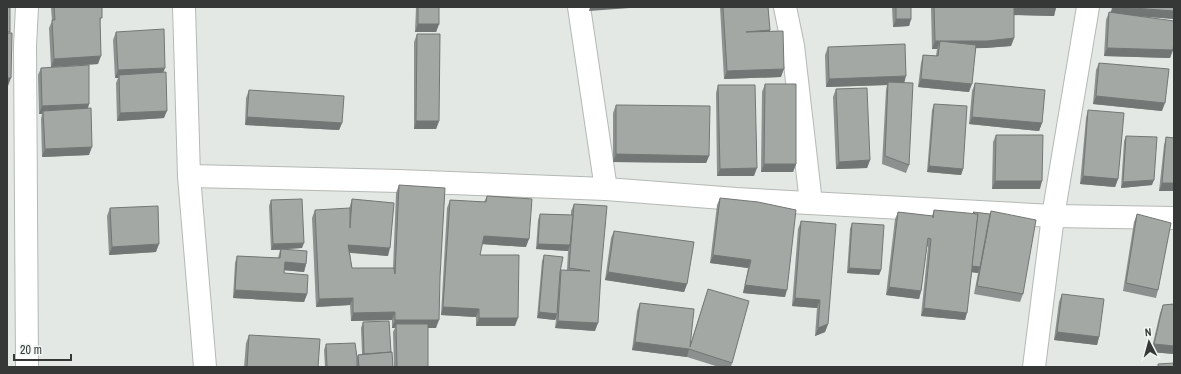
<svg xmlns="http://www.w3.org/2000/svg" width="1181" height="374" viewBox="0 0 1181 374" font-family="'Archivo Narrow',sans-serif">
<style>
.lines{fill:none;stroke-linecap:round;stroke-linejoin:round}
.minor-casing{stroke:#b4b9b5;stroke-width:24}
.minor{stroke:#fff;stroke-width:22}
.wall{fill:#8c908e}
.shaded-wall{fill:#727674}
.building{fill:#a3a8a5;stroke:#727674}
</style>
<rect width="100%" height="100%" fill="#e3e8e4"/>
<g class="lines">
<defs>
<g id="minor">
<path d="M27,7L25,46L27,367"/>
<path d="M184,7L189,176L205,367"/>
<path d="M579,7L606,189"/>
<path d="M785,7L793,46L811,203"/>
<path d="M189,176L399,181L606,189L736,199L1053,216L1174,218"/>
<path d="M1034,367L1053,216L1088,7"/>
</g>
</defs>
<use href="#minor" class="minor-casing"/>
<use href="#minor" class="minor"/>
</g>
<g class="wall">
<path d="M51,7H102L100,24L98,64L51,67L49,28L52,21Z"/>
<path d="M416,7H439V24L436,32H415Z"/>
<path d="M720,7H768L769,32L781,77L724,79Z"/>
<path d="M892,7H911V19L909,26L893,27Z"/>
<path d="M931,7H1056L1054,16L1014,15V38L1011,46L985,48H976L969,92L918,87L921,63L923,55L936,56L937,49H932Z"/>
<path d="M1112,7H1174V19L1141,16L1173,50L1170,58L1104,56L1106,20L1109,12H1111Z"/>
<path d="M116,32L163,72L164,118L117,121L116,83L118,78H115L113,40Z"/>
<path d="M417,34L439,121L436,129H414V42Z"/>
<path d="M828,47L904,83L909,165L906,173L882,164L886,90L887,85L826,87L825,55Z"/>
<path d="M1099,63L1162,111L1093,104L1096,70Z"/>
<path d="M41,68L89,104L88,108L89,155L42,157L41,119L42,114H39L38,75Z"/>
<path d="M975,83L1042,123L1039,131L969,124L972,91Z"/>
<path d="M765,84L796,164L793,172H761L762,92Z"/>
<path d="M718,85L754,176H717L716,93Z"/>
<path d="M836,89L870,160L867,168L836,169L833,97Z"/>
<path d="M249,90L342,123L339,130L245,125L246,98Z"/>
<path d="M934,104L963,169L961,175L927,172L932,110Z"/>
<path d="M616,105L709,156L706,163L613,162V113Z"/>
<path d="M1088,110L1118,179L1115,187L1080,184L1086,118Z"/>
<path d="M996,135L1040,189H992L993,142Z"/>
<path d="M1126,136L1152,185L1121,188L1124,141Z"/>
<path d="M1166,137L1174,138V191H1159L1164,145Z"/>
<path d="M399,185L436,328H428V367H394L393,332L395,328H392V320L351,321L350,305L316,307L312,218L315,210L349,209L352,199L388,256L350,253L352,268H393L396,193Z"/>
<path d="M487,196L526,247L482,244L480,255L515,326H476V317L441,315L447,208L450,200L484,202Z"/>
<path d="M720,198L785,297L743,293L748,268L710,263L717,205Z"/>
<path d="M271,200L302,248L284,249L306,264L304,272L284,270V273L307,294L304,302L233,298L235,263L237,256L278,258L280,250H271L269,206Z"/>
<path d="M574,204L595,331L555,328L556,319L555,320L537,318L542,261L544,255L560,272L561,270H567L568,251L536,249L538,220L540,214L571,215V211Z"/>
<path d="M110,208L156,252L109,255L107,216Z"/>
<path d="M934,210L973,214V212L990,214L991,211L1023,294L1020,302L974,294L978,273L972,272L965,320L921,316L928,247L927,246L921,291L919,299L886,295L895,219L898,212L932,216Z"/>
<path d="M1137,214L1158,290L1156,298L1123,291L1134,222Z"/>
<path d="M801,221L828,324L825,332L815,336L817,308L792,306L798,229Z"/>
<path d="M852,223L881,270L879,275L847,273L850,229Z"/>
<path d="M614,231L687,284L684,292L605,280L611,238Z"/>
<path d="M708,289L732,363L731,367H719L687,357L632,350L637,311L640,303L690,345Z"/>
<path d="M1062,294L1099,337L1097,345L1054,340L1059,302Z"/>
<path d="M1174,304V354L1151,352L1160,313L1163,305Z"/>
<path d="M363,322L391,352L393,367H325L324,350L326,344L357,357L358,355L362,354L361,328Z"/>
<path d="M249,335L318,367H244L246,343Z"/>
</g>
<g class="shaded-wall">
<path d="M590,7H643L589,11Z"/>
<path d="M1014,7L1056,8L1054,16L1011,15Z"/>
<path d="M1113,7L1174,11V19L1110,14Z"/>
<path d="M896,19H911L909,26L893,27Z"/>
<path d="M418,24H439L436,32H415Z"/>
<path d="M770,30L767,38L746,32Z"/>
<path d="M1014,38L1011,46L985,48L939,49L940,41L937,49H932L935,41Z"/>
<path d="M1107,48L1173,50L1170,58L1104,56Z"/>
<path d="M101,56L98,64L51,67L54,59Z"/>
<path d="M165,68L162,76L119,75L118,78H115L118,70Z"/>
<path d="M784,69L781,77L724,79L727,71Z"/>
<path d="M906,76L904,84L888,82L887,85L826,87L829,79Z"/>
<path d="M7,78H11L8,86H7Z"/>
<path d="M921,79L972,84L969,92L918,87Z"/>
<path d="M1096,96L1165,103L1162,111L1093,104Z"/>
<path d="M89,104L86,112L43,111L42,114H39L42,106Z"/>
<path d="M167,111L164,118L117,121L120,113Z"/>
<path d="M247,117L342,123L339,130L245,125Z"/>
<path d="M972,117L1042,123L1039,131L969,124Z"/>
<path d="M416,121H439L436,129H414Z"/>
<path d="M92,147L89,155L42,157L45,149Z"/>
<path d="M616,154L709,156L706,163L613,162Z"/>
<path d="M870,160L867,168L836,169L839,162Z"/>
<path d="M764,164H796L793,172H761Z"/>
<path d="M929,166L963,169L961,175L927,172Z"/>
<path d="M757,168L754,176H717L720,169Z"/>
<path d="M1083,176L1118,179L1115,187L1080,184Z"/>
<path d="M1154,180L1152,185L1121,188L1123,182Z"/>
<path d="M995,181H1042L1040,189H992Z"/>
<path d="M1162,183H1174V191H1159Z"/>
<path d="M484,236L529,239L526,247L481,244Z"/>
<path d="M304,243L302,248L271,250L273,244Z"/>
<path d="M159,244L156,252L109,255L112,247Z"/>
<path d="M538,244L570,245L568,251L536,249Z"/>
<path d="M348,245L390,248L388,256L345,252Z"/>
<path d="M713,255L751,260L748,268L710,263Z"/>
<path d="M285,262L306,264L304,272L282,270Z"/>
<path d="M972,266L980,267L978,273L970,272Z"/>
<path d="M849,268L881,270L879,275L847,273Z"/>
<path d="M608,272L687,284L684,292L605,280Z"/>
<path d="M745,285L787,290L785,297L743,293Z"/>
<path d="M889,287L921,291L919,299L886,295Z"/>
<path d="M235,290L307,294L304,302L233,298Z"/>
<path d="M353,298L350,305L316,307L319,299Z"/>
<path d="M795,298L820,300L817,308L792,306Z"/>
<path d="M443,307L479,309L476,317L441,315Z"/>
<path d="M924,308L967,313L965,320L921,316Z"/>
<path d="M395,312L392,320L351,321L353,313Z"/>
<path d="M539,312L557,314L555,320L537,318Z"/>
<path d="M479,318H518L515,326H476Z"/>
<path d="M395,320H439L436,328H396V324L395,328H392Z"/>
<path d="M558,321L598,323L595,331L555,328Z"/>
<path d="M828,324L825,332L815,336L818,328Z"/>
<path d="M1057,332L1099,337L1097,345L1054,340Z"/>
<path d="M635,342L689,349L687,357L632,350Z"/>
<path d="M1154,344L1174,346V354L1151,352Z"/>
</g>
<g class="building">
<rect x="7" y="7" width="3" height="25"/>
<path d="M54,7H102V18H100L101,56L54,59L52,20H55Z"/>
<rect x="418" y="7" width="21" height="17"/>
<path d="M723,7H768L770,30L746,32L783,31L784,69L727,71Z"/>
<rect x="896" y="7" width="15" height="12"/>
<path d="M934,7H1056V8L1014,7V38L987,41H935Z"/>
<path d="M1120,7H1174V11Z"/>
<path d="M1109,12L1174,21V41L1173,50L1107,48Z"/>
<path d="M164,29L165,68L118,70L116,32Z"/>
<path d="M7,33H12L11,78H7Z"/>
<path d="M417,34H440L439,121H416Z"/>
<path d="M940,41L976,45L972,84L921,79L923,55L938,56Z"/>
<path d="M905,44L906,76L829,79L828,47Z"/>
<path d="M1099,63L1169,69L1165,103L1096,96Z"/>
<path d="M89,65V104L42,106L41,68Z"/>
<path d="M166,72L167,111L120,113L119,75Z"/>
<path d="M888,82L913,83L909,165L885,156Z"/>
<path d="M975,83L1045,90L1042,123L972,117Z"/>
<path d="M765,84H796V164H764Z"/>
<path d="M718,85H755L757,168L720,169Z"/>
<path d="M867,88L870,160L839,162L836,89Z"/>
<path d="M249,90L344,96L342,123L247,117Z"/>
<path d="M934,104L967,106L963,169L929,166Z"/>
<path d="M616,105L710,106L709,156L616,154Z"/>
<path d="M91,108L92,147L45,149L43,111Z"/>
<path d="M1088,110L1124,113L1118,179L1083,176Z"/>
<path d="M996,135H1043L1042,181H995Z"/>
<path d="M1126,136L1157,137L1154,180L1123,182Z"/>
<path d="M1166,137L1174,138V183H1162Z"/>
<path d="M399,185L445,188L440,277L439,320H395V312L353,313V298L319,299L315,210L350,208V228L352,199L394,203L390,248L348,245L352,268H394L395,274Z"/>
<path d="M487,196L532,199L529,239L484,236L480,255H519L518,318H479V309L443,307L450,200L486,202Z"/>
<path d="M720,198L758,202L796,210L787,290L745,285L751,260L713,255Z"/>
<path d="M302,199L304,243L273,244L271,200Z"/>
<path d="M574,204L607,206L601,272L598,323L558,321L561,270L590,271L569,268Z"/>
<path d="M158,206L159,244L112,247L110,208Z"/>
<path d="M934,210L978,214L967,313L924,308L931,239L928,238L921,291L889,287L898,212L933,216V218Z"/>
<path d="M991,211L1036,220L1023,294L977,286Z"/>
<path d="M973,212L990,214L980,267L972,266L978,214H975Z"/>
<path d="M540,214L573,215L570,245L538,244Z"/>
<path d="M1137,214L1171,223L1158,290L1126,283Z"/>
<path d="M801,221L836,224L828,324L818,328L820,300L795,298Z"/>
<path d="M852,223L884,225L881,270L849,268Z"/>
<path d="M614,231L694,242L687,284L608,272Z"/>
<path d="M281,249L307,251L306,264L285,262L284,273L308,275L307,294L235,290L237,256L280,258Z"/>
<path d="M544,255L563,257L560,272L557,314L539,312Z"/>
<path d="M708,289L749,301L732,363L689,349L635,342L640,303L694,309L690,347Z"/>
<path d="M1062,294L1104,299L1099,337L1057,332Z"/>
<path d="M1174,304V346L1154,344L1163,305Z"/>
<path d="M389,321L391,352L364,354L363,322Z"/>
<path d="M396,324H428V367H397Z"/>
<path d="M249,335L320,339L318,367H247Z"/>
<path d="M355,343L357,357V367H327L326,344Z"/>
<path d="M392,352L393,367H359L358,355Z"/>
<path d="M1174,363V367H1158V364Z"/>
</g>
<rect width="1181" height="374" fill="none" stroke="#363837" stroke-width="16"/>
<g transform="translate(1149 342) rotate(354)" stroke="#f0f6f2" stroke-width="3" paint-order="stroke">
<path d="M0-3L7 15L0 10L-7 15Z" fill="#363837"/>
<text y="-6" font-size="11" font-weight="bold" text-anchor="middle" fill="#363837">N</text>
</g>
<path d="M14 354v6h57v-6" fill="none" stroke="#363837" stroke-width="2"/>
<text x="20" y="354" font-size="12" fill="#363837" stroke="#f0f6f2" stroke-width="3" paint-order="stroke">20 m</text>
</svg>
